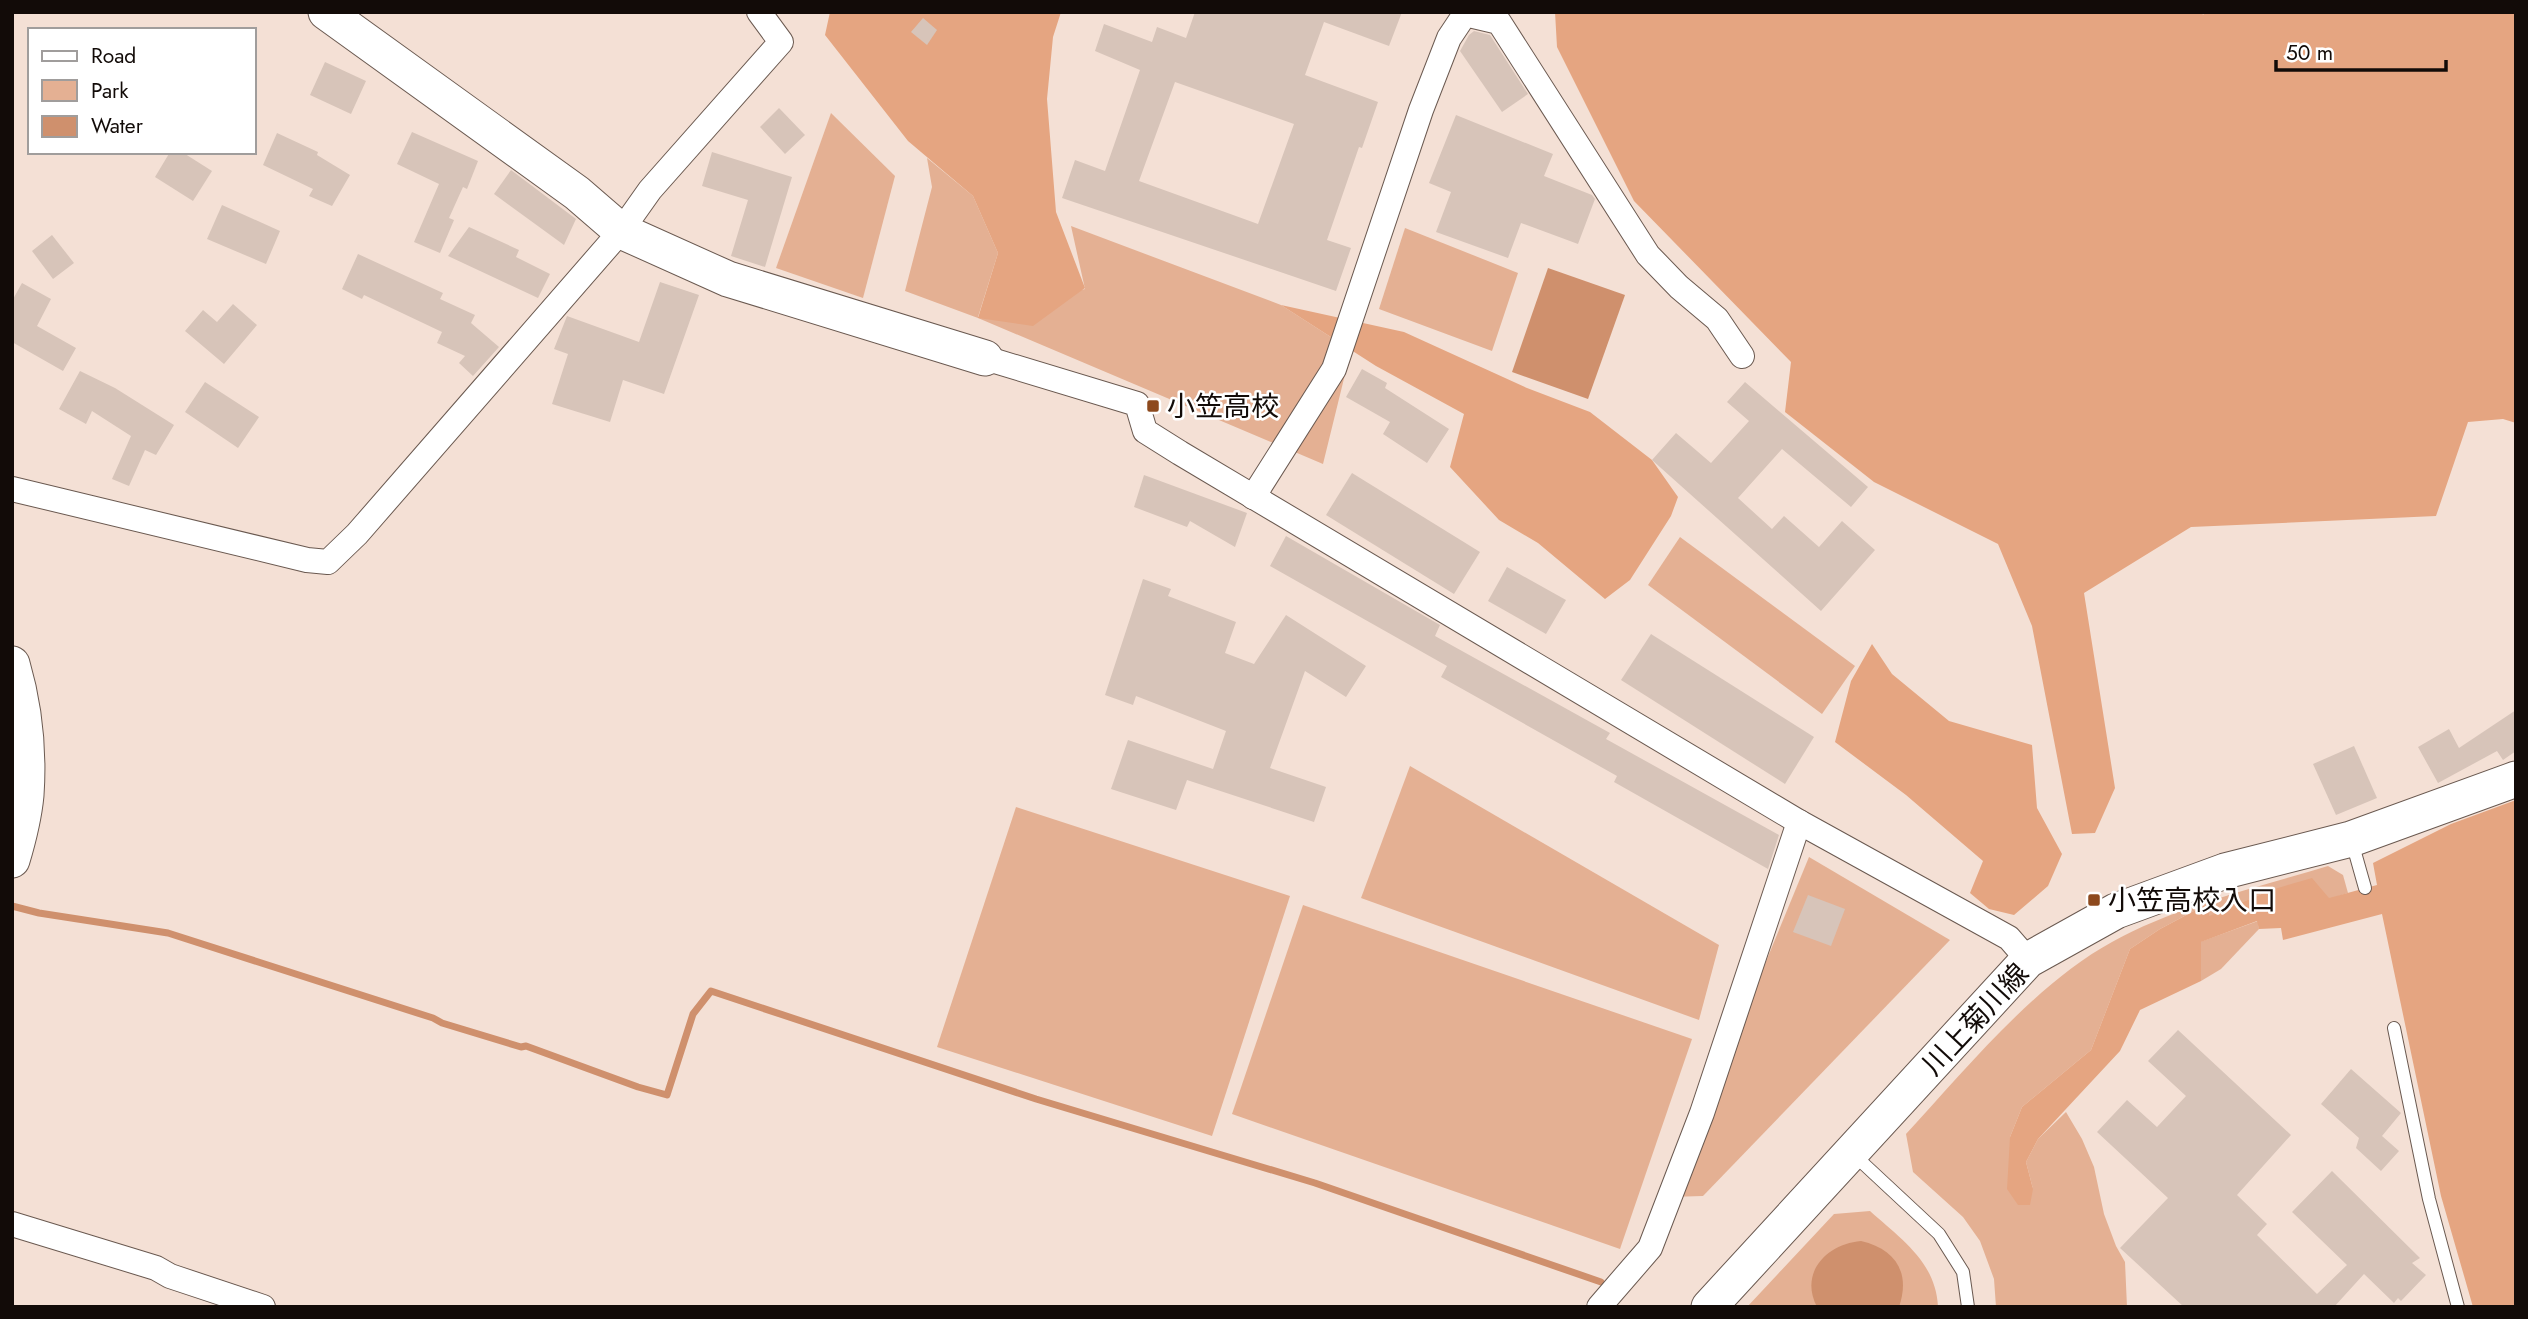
<svg xmlns="http://www.w3.org/2000/svg" width="2528" height="1319" viewBox="0 0 2528 1319" font-family="Jost,'Noto Sans JP',sans-serif">
<style>
.green{fill:#e4b093}
.forest{fill:#e5a581}
.water{fill:#cf906d}
.lines{fill:none;stroke-linecap:round;stroke-linejoin:round}
.stream{stroke:#cf906d;stroke-width:7}
.building{fill:#d7c4b9;fill-rule:evenodd}
.lane-casing{stroke:#6a5950;stroke-width:14}
.street-casing{stroke:#6a5950;stroke-width:26}
.secondary-casing{stroke:#6a5950;stroke-width:37}
.lane{stroke:#fff;stroke-width:12}
.street{stroke:#fff;stroke-width:24}
.secondary{stroke:#fff;stroke-width:35}
.poi-dot{fill:#8d491d;stroke:#fff;stroke-width:2.5}
.labels{text-anchor:middle;stroke-width:5;stroke-linejoin:round;paint-order:stroke}
.poi-label{font-size:28px;fill:#120b08;stroke:#fff;text-anchor:start}
.street-label{font-size:28px;fill:#120b08;stroke:#fff}
</style>
<rect width="100%" height="100%" fill="#f4e0d5"/>
<g class="green">
<path d="M831,113L895,176L863,298L776,268Z"/>
<path d="M927,158L973,196L998,253L978,317L1085,289L1071,226L1281,305L1351,350L1323,464L978,318L905,291L932,187Z"/>
<path d="M1405,228L1518,273L1492,351L1379,309Z"/>
<path d="M1680,537L1855,666L1822,714L1648,585Z"/>
<path d="M1410,766L1719,945L1699,1020L1361,898Z"/>
<path d="M1016,807L1290,896L1212,1136L937,1047Z"/>
<path d="M1809,857L1950,940L1703,1196L1669,1197Z"/>
<path d="M2328,866L2343,875L2348,893L2329,899L2271,890L2208,917L2209,903L2160,929L2130,949L2091,1050L2022,1107L2010,1137L2033,1189L2026,1162L2038,1139L2066,1112L2082,1139L2094,1167L2104,1214L2116,1246L2125,1262L2127,1307H1996L1994,1279L1980,1241L1963,1217L1913,1172L1906,1134C1966,1069 2035,984 2112,942C2179,905 2256,888 2328,866Z"/>
<path d="M1303,905L1692,1039L1620,1249L1232,1114Z"/>
<path d="M2258,921L2259,929L2221,969L2201,981L2200,942Z"/>
<path d="M1870,1211C1901,1239 1936,1262 1938,1307H1747L1834,1214Z"/>
</g>
<g class="forest">
<path d="M830,12H1061L1053,37L1047,99L1056,212L1085,288L1033,326L978,318L998,253L973,196L908,141L825,35Z"/>
<path d="M1555,12H2202L2203,15L2205,12H2516V423L2503,419L2468,422L2436,516L2191,527L2084,593L2115,788L2095,833L2072,834L2032,626L1998,544L1874,482L1785,412L1791,362L1634,201L1557,47Z"/>
<path d="M1281,305L1404,332L1527,388L1590,412L1652,460L1678,497L1671,516L1630,580L1605,599L1538,543L1499,520L1450,467L1464,414L1376,366Z"/>
<path d="M1872,644L1892,674L1949,721L2032,745L2037,808L2062,854L2048,886L2014,915L1989,909L1970,893L1983,861L1906,795L1835,742L1851,681Z"/>
<path d="M2516,800V1307H2473L2441,1196L2382,914L2283,940L2281,928L2259,929L2257,921L2201,942V981L2140,1010L2120,1051L2038,1139L2026,1162L2033,1189L2030,1205H2018L2007,1189L2010,1137L2022,1107L2091,1050L2130,949L2160,929L2209,903V916L2271,890L2312,878L2329,898L2377,885L2373,863L2451,824Z"/>
</g>
<g class="water">
<path d="M1548,268L1625,295L1588,399L1512,372Z"/>
<path d="M1861,1241C1895,1249 1911,1272 1899,1307H1817C1799,1272 1827,1244 1861,1241Z"/>
</g>
<g class="lines">
<path class="stream" d="M12,906L39,913L168,933L433,1018L442,1023L521,1047L526,1046L638,1087L667,1095L693,1014L711,991L1036,1099L1315,1183L1601,1282"/>
</g>
<g class="building">
<path d="M1195,12H1402L1389,46L1324,22L1305,75L1378,102L1362,148L1359,147L1327,240L1351,248L1336,291L1062,198L1075,160L1105,171L1140,70L1095,51L1104,24L1152,42L1157,27L1186,38ZM1175,82L1294,124L1258,224L1139,181Z"/>
<path d="M923,18L937,30L927,45L911,32Z"/>
<path d="M1474,31L1490,35L1528,94L1502,112L1460,51L1469,35Z"/>
<path d="M325,62L366,81L351,114L310,95Z"/>
<path d="M779,108L805,135L785,154L760,127Z"/>
<path d="M1456,115L1553,154L1544,176L1592,195L1595,199L1578,244L1521,223L1508,258L1436,232L1451,192L1429,183Z"/>
<path d="M412,132L478,161L467,189L463,187L449,218L454,220L440,253L414,242L439,184L397,164Z"/>
<path d="M277,133L318,152L317,155L350,175L332,206L309,196L313,189L263,165Z"/>
<path d="M170,152H182L212,171L193,201L155,177Z"/>
<path d="M712,152L792,177L765,267L731,256L748,200L702,186Z"/>
<path d="M511,170L576,219L564,245L494,194Z"/>
<path d="M222,205L280,231L266,264L207,239Z"/>
<path d="M469,227L519,250L516,257L550,274L538,298L448,256Z"/>
<path d="M52,235L74,263L53,279L32,251Z"/>
<path d="M358,254L443,293L440,299L475,315L471,323L499,347L473,376L459,363L465,356L437,343L442,332L364,295L362,299L342,289Z"/>
<path d="M660,282L699,295L664,394L623,380L610,422L552,404L568,354L554,349L567,316L639,342Z"/>
<path d="M22,283L51,299L37,326L76,348L63,371L12,342V301Z"/>
<path d="M233,304L257,325L224,364L185,331L203,310L217,322Z"/>
<path d="M1362,369L1387,383L1385,388L1449,429L1427,463L1383,434L1390,422L1346,397Z"/>
<path d="M80,371L115,388L174,425L156,455L145,450L129,486L112,479L131,436L92,411L86,424L59,409Z"/>
<path d="M205,382L259,417L238,448L185,412Z"/>
<path d="M1745,382L1868,487L1851,507L1782,449L1738,498L1772,529L1784,516L1819,547L1842,521L1875,550L1821,611L1652,460L1676,433L1711,463L1749,421L1727,402Z"/>
<path d="M1352,473L1480,552L1454,594L1326,515Z"/>
<path d="M1144,475L1247,513L1235,547L1190,521L1187,527L1134,507Z"/>
<path d="M1286,536L1440,625L1435,636L1610,733L1606,739L1779,835L1768,869L1614,782L1617,776L1441,677L1447,666L1270,566Z"/>
<path d="M1507,567L1566,600L1546,634L1488,601Z"/>
<path d="M1143,579L1171,589L1168,596L1236,622L1225,653L1254,664L1286,615L1366,666L1346,697L1305,671L1270,768L1326,787L1314,822L1187,780L1176,810L1111,789L1128,740L1213,769L1226,731L1136,696L1133,705L1105,695Z"/>
<path d="M1651,634L1814,737L1785,784L1621,680Z"/>
<path d="M2516,710V751L2503,760L2497,751L2438,783L2418,747L2449,729L2459,748Z"/>
<path d="M2354,746L2377,798L2336,815L2313,764Z"/>
<path d="M1808,895L1845,909L1831,946L1793,932Z"/>
<path d="M2178,1030L2291,1135L2237,1195L2267,1224L2257,1235L2317,1294L2347,1265L2292,1212L2332,1171L2420,1258L2412,1263L2426,1275L2401,1301L2398,1298L2394,1303L2364,1274L2334,1307H2184L2120,1248L2168,1198L2097,1132L2127,1100L2157,1127L2186,1096L2148,1061Z"/>
<path d="M2351,1069L2401,1113L2382,1136L2399,1151L2381,1171L2356,1148L2359,1138L2321,1104Z"/>
</g>
<g class="lines">
<defs>
<g id="lane">
<path d="M2352,842L2365,888"/>
<path d="M2394,1028L2429,1199L2458,1307"/>
<path d="M1852,1153L1939,1234L1963,1272L1968,1307"/>
</g>
<g id="street">
<path d="M985,358L1137,404L1145,431L1180,453L1799,822L2009,938L2028,960"/>
<path d="M12,489L307,560L328,562L357,534L621,231L650,190L781,42L759,12"/>
<path d="M1253,497L1334,369L1421,110L1449,38L1465,14L1499,22L1648,255L1679,287L1717,319L1742,356"/>
<path d="M12,1224L156,1268L170,1276L263,1307"/>
<path d="M1599,1307L1650,1248L1702,1113L1799,822"/>
</g>
<g id="secondary">
<path d="M326,12L577,193L621,231L728,279L985,358"/>
<path d="M12,664C24,705 29,752 26,795C24,816 18,840 12,860"/>
<path d="M1709,1307L2028,960L2116,911L2225,871L2351,839L2516,779"/>
</g>
</defs>
<use href="#lane" class="lane-casing"/>
<use href="#street" class="street-casing"/>
<use href="#secondary" class="secondary-casing"/>
<use href="#lane" class="lane"/>
<use href="#street" class="street"/>
<use href="#secondary" class="secondary"/>
</g>
<g class="poi-dot">
<rect x="1146" y="399" width="14" height="14" rx="3.5"/>
<rect x="2087" y="893" width="14" height="14" rx="3.5"/>
</g>
<g class="labels">
<g class="poi-label">
<text x="1167" y="416">小笠高校</text>
<text x="2108" y="910">小笠高校入口</text>
</g>
<g class="street-label">
<text transform="translate(1975 1019) rotate(-47)" y="10">川上菊川線</text>
</g>
</g>
<rect width="2528" height="1319" fill="none" stroke="#120b08" stroke-width="28"/>
<rect x="28" y="28" width="228" height="126" fill="#ffffff" stroke="#a09d9c" stroke-width="2"/>
<rect x="42" y="51" width="35" height="10" fill="#ffffff" stroke="#a09d9c" stroke-width="2"/>
<text x="91" y="63" font-size="21" fill="#120b08">Road</text>
<rect x="42" y="80" width="35" height="21" fill="#e4b093" stroke="#a09d9c" stroke-width="2"/>
<text x="91" y="98" font-size="21" fill="#120b08">Park</text>
<rect x="42" y="116" width="35" height="21" fill="#cf906d" stroke="#a09d9c" stroke-width="2"/>
<text x="91" y="133" font-size="21" fill="#120b08">Water</text>
<path d="M2276 60v10h170v-10" fill="none" stroke="#120b08" stroke-width="3.5"/>
<text x="2286" y="60" font-size="21" fill="#120b08" stroke="#ffffff" stroke-width="5" paint-order="stroke">50 m</text>
</svg>
